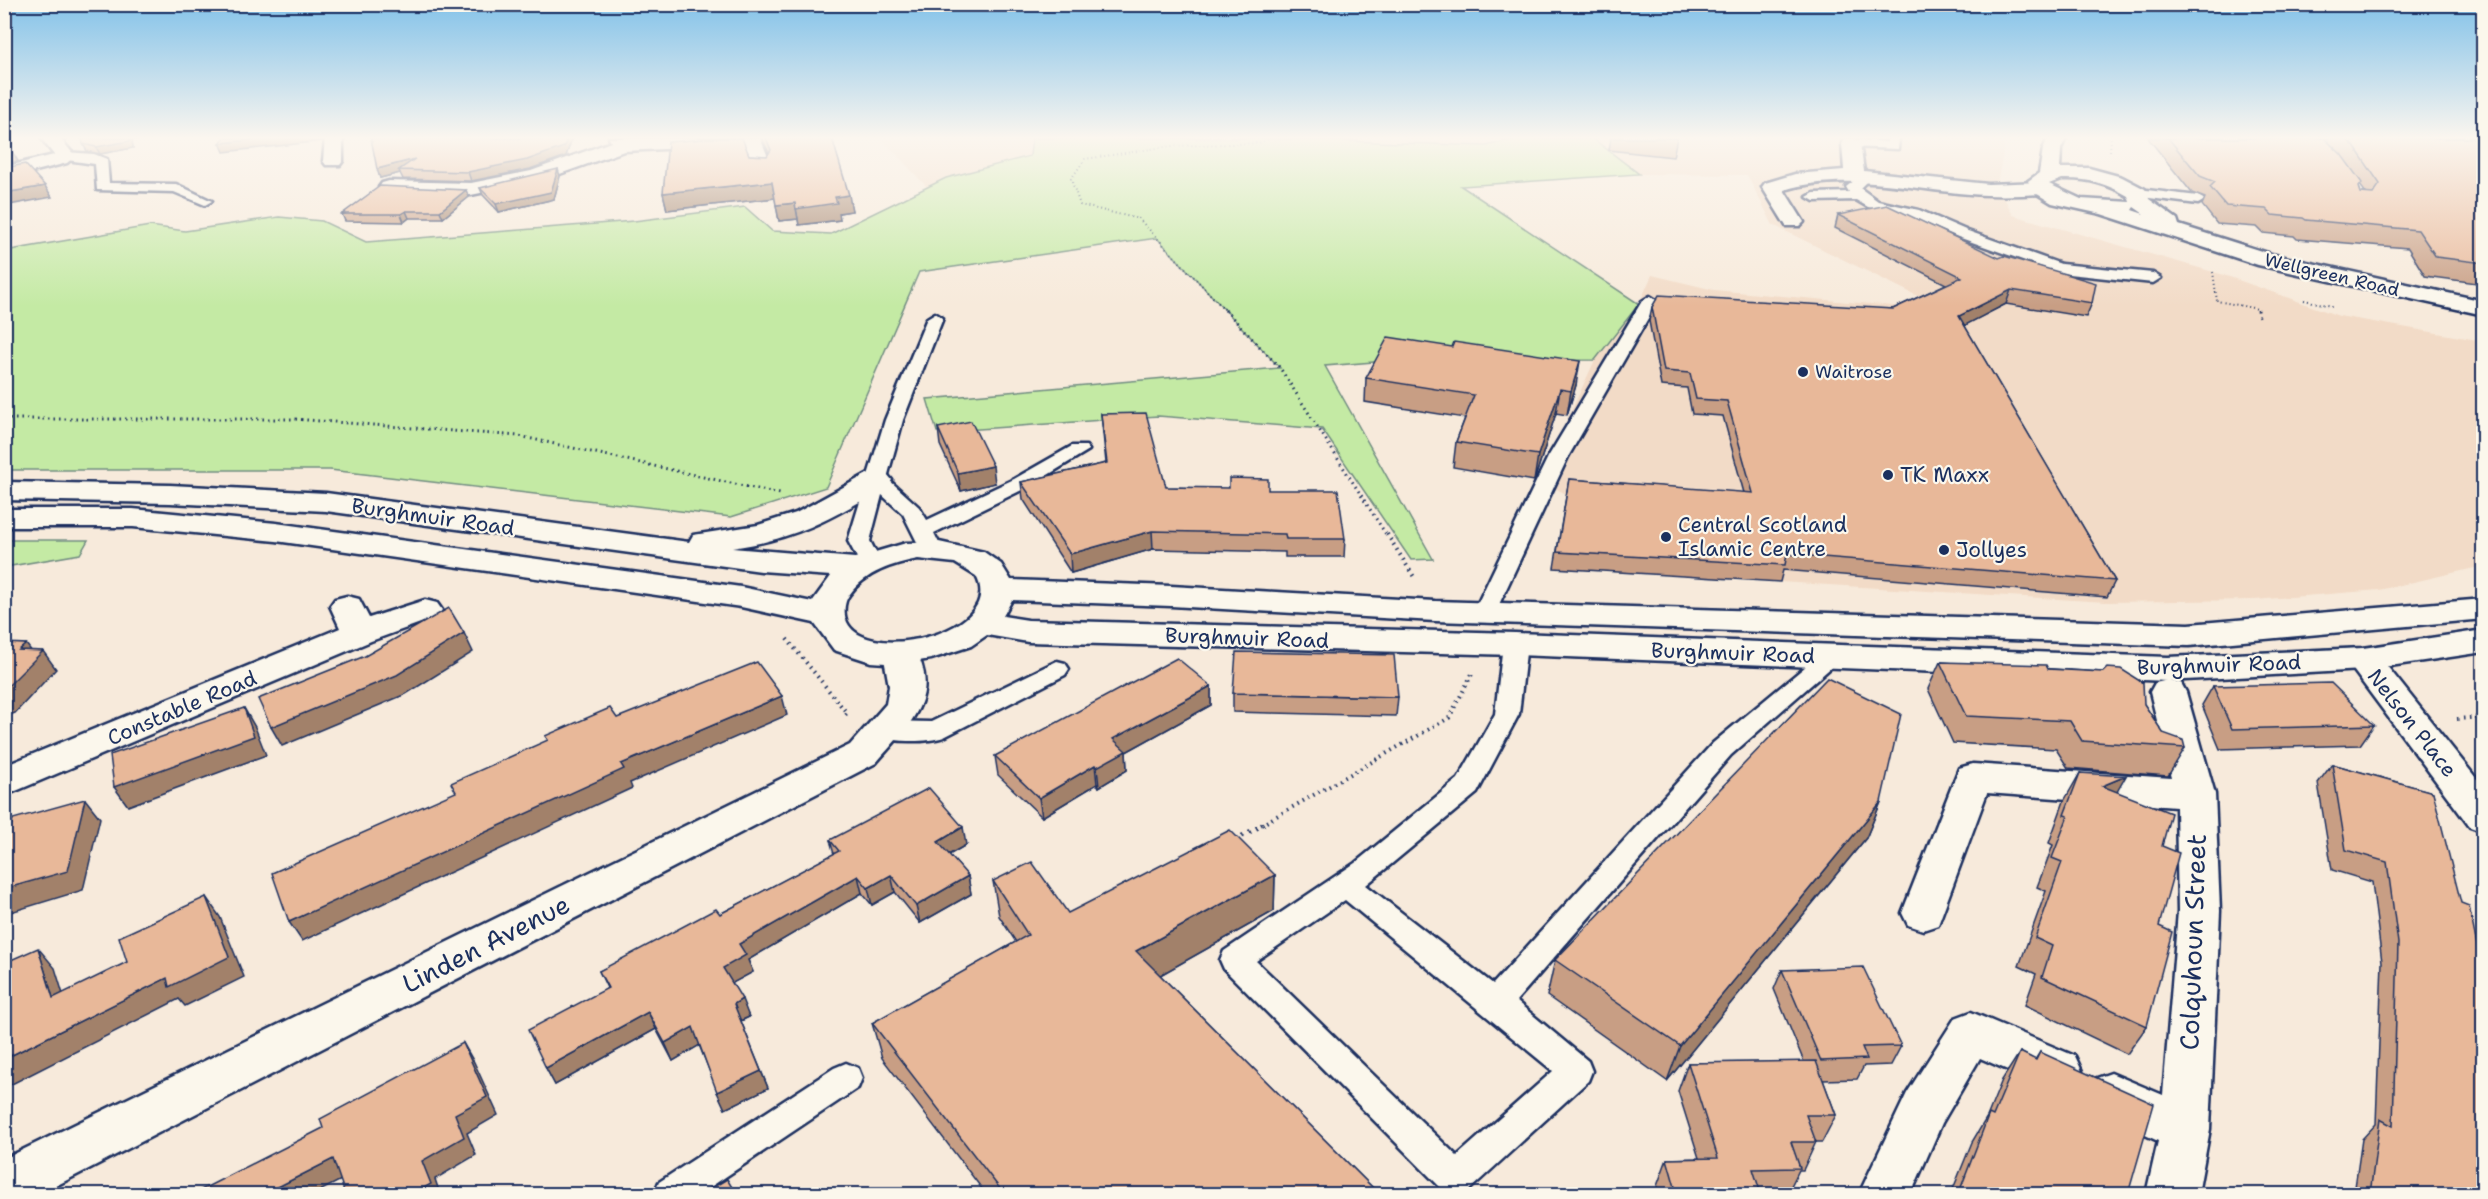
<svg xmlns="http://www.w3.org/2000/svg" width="2488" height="1199" viewBox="0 0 2488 1199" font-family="'Shantell Sans',sans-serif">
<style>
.built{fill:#f2dbc7}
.green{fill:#c4eaa4;stroke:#708c81;stroke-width:1.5}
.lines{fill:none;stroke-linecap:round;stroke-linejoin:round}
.lane-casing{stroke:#1b2f5e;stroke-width:5}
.street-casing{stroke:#1b2f5e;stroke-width:5}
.secondary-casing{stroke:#1b2f5e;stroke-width:5}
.primary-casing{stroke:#1b2f5e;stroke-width:5}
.path-far3{stroke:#1b2f5e;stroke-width:2;stroke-dasharray:1 3;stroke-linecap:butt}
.path-far2{stroke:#1b2f5e;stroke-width:3;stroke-dasharray:1.5 4;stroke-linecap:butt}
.path-far1{stroke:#1b2f5e;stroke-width:4;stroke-dasharray:1.5 4.5;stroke-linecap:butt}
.path{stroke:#1b2f5e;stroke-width:5;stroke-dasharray:2 6;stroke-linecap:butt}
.lane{fill:#fbf7ec;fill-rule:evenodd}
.street{fill:#fbf7ec;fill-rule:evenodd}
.secondary{fill:#fbf7ec;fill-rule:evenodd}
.primary{fill:#fbf7ec;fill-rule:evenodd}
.wall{fill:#c89e84;stroke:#1b2f5e;stroke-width:1.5;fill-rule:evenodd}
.shaded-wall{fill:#a2816b;stroke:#1b2f5e;stroke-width:1.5}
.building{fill:#e8b899;stroke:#1b2f5e;stroke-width:1.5}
.poi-dot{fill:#1b2f5e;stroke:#fbf7ec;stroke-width:2}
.labels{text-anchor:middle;stroke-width:4.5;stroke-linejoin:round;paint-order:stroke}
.far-street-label{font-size:18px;fill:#1b2f5e;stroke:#fbf7ec}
.far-poi-label{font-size:18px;fill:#1b2f5e;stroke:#fbf7ec;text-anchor:start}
.poi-label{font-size:21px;fill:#1b2f5e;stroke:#fbf7ec;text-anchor:start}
.street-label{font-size:21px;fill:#1b2f5e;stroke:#fbf7ec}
.near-street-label{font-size:26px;fill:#1b2f5e;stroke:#fbf7ec}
</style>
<rect width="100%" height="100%" fill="#f7eadb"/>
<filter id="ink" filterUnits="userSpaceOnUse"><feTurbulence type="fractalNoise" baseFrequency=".0167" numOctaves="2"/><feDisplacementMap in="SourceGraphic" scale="12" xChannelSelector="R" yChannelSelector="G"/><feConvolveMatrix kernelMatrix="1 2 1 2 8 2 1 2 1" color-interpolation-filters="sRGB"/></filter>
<g filter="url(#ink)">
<g class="built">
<path d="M881,138H1032L1030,156L946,178L927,187Z"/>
<path d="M1260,138H1518L1486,146Z"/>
<path d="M1592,138H2006L1997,184L2013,215L2224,275L2339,316L2483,341V566L2379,590L2254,600L2106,602L1780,582L1782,572L1570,496L1539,480L1595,360L1639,304L1652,275L1714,290L1948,311L1773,225L1747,175L1639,174Z"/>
</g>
<g class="green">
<path d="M1032,138H1260L1486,146L1518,138H1592L1639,174L1461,186L1639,304L1595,360L1386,361L1325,366L1433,559L1411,560L1322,429L1158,416L937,432L927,399L1280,368L1157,238L919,272L826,487L731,517L330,470H5V251L150,226L185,231L279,217L322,221L366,242L634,221L745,207L772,231L831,234L946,178L1030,156Z"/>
<path d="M5,540H88L80,554L5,567Z"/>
</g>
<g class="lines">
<defs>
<g id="lane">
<path d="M1887,138H1899L1898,149L1851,147L1845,143L1851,139L1887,142Z"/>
<path d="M65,152L94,154L107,159L109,183L176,184L212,201L205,205L174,192L97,190L95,164L60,159L58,156Z"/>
<path d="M1863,174L1870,178L1860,188L1878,201L1919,210L1968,231L2061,264L2153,273L2161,278L2153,283L2059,273L1958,237L1910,216L1868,207L1856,200L1814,201L1807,197L1814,193L1849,192L1846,187Z"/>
<path d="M2138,189L2198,196L2205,200L2198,204L2133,196L2131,193Z"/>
<path d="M1650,296L1658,301L1568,457L1495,613L1492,618H1476L1473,613L1548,457L1642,301Z"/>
<path d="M935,313L943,318L903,420L887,478L919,507L927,520L1014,479L1072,446H1086L1089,450L1028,487L934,533L939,543L936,548H920L903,514L882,495L870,541L881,562L878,567H862L848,541L885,420L927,318Z"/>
<path d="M1515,636L1523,639L1527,644L1519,714L1477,793L1366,885L1493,984L1713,743L1823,652L1831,649L1839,652L1843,657L1731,755L1516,1001L1588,1061L1592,1071L1588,1081L1468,1191L1459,1194L1444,1191L1224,969L1220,960L1224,951L1355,863L1458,779L1495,714L1503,644L1507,639ZM1345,900L1553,1071L1457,1156L1256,961Z"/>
<path d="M1057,661L1065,663L1069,669L1065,675L944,737C925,743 894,742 875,736L871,730L875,724L884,721L931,722Z"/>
<path d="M846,1063L858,1068L862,1078L858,1088L700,1194H654L659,1182L834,1068Z"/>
</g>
<g id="street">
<path d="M41,138H60L75,156L67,163L4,179V167L54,155Z"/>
<path d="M325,138H343V161L340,165H326L323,161Z"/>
<path d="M609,138H760L772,166L769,170H755L744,145L624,151L543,180L471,195L389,193L382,191L379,187L382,183L389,181L471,183L531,171L611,142Z"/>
<path d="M1853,138L1860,143L1864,171L1988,184L2041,182L2048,184L2051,188L2048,192L2041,194C2013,196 1986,196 1958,193C1901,187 1840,173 1784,190L1804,222L1800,226H1786L1762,187L1765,183L1795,174L1844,170L1842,143L1844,139Z"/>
<path d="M347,596L359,599L369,618L425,600L437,603L442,610L437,617L371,641L4,796V766L340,628L330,606L335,599Z"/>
<path d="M2363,648L2375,651L2484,788V832L2470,827L2351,667L2346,659L2351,651Z"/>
<path d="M2168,680L2181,683L2186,692L2215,794L2220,911L2210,1129L2198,1194H2146L2158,1141L2094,1111L2087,1095L2094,1079L2111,1073L2163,1095L2178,911L2176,807L1987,793L1938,925L1923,930L1908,925L1902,913L1959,768L1973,764L2171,778L2150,692L2155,683Z"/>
<path d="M1971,1012L2075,1056L2082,1071L2075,1086L2058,1092L1980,1058L1942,1123L1911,1194H1859L1907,1093L1955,1018Z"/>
</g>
<g id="secondary">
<path d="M2048,138H2066L2061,149L2060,168H2089L2122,177L2145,189L2149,199L2177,219L2179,225L2271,254L2484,301V315L2258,265L2101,214L2052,203L2034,192L2028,181L2039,173L2043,149ZM2062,179C2086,178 2107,183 2128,196L2130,202L2081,199L2049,184ZM2134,207L2144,214L2132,210Z"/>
<path d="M900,642L912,645C945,696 907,727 876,763L40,1194H4V1159L850,745L886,704L889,686L883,653L888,645Z"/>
</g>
<path id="primary" d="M877,471L887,474L892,480L887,486C832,518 797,539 732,548L855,558L906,543L939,542L984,552L1001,564L1011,580L1171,586L1435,601L2189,624L2484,599V619L2189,646L1435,621L1171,606L1012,600L1003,616L1028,620L1515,633L2168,657L2363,648L2484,630V652L2363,670L2168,681L1515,655L1028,642L987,635L971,646L931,659L900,664L871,662L834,650L814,623L741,607L276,541L133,527H4V509H133L276,523L741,587L812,602L831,576L761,571L326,511L170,503L4,500V482L170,485L326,493L689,542L693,535L758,525L796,513L867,474ZM918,559L955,563L976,576C1008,634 855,668 845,616C844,608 845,600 850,594C866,572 892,564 918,559Z"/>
</defs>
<use href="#lane" class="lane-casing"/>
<use href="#street" class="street-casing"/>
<use href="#secondary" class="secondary-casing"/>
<use href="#primary" class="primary-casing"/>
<g class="path-far3">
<path d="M2110,151L2111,138"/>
<path d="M2213,272L2217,301L2258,309V312"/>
<path d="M2304,300L2332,306"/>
<path d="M1227,312L1139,219L1080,205L1071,179L1085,159L1171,146L1259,143L1271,138"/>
</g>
<g class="path-far2">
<path d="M1225,310L1280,368L1387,536"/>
<path d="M2258,310L2259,318"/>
<path d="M4,419H294L519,436L780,494"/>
</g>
<g class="path-far1">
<path d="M1387,534L1414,577"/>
<path d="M787,639L847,713L845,715"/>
<path d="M2457,719L2484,717"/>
<path d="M1261,825L1449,718L1472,674"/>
</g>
<path class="path" d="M1235,840L1264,824"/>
<use href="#lane" class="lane"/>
<use href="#street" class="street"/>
<use href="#secondary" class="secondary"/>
<use href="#primary" class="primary"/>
</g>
<g class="wall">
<path d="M371,138H572L566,156L530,169L471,181L403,179L400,173L380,178Z"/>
<path d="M762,138H832L852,211L839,213L840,220L799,225L798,219L779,221L775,198L667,210L663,193L749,155L767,156L769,153Z"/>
<path d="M1611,138H1677L1673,157L1609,150Z"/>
<path d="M2148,138H2484V284L2425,276L2408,248L2297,239L2294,236L2263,233L2257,227L2217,224L2202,205L2205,198L2192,193ZM2360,185L2366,193H2361L2359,187Z"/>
<path d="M132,140L133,148L100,154L87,151L83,144Z"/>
<path d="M560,176L554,199L499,212L483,195L480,188Z"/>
<path d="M469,197L443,218H409L404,222L345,221L342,214Z"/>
<path d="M1838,215L2092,303L2086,317L2006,304L1964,325L2115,581L2107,597L1783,570L1780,582L1554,568L1569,479L1744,493L1723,416L1692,414L1687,388L1661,386L1649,321L1652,307L1893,309L1946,284L1835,228Z"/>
<path d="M1366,378L1576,385L1567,415L1556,413L1534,481L1453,467L1456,442L1465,418L1365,402Z"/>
<path d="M1101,414L1166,487L1268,490L1345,539L1344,557H1285V552L1153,549L1071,573L1023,499L1021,482L1106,463Z"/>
<path d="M938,428L995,483L961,491L940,445Z"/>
<path d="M1940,662L2103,672L2144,704L2163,733L2185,748L2168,776L2068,768L2056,749L1953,743L1928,689Z"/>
<path d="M1211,686V705L1126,752L1127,770L1099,787L1097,784L1042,817L998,775L995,756Z"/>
<path d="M2213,686L2374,725L2360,745L2220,749L2202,705Z"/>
<path d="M1233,693L1398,697L1396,716L1233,712Z"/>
<path d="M2332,764L2433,792L2484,1194H2354L2362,1139L2376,1124L2382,962L2372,882L2332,870L2318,783Z"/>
<path d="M2080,773L2117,792L2162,846L2159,926L2147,1026L2127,1054L2025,1005L2036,974L2019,966L2046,891L2037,887L2053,845L2049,843L2064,801Z"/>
<path d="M1881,802L1866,838L1667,1081L1547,996L1555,960Z"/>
<path d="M830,840L966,845L949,855L968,876L971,894L920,923L895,892L872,905L862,893L748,960L753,972L732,983L749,1017L741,1021L768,1088L725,1109L699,1045L673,1061L656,1029L555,1085L546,1068L607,988L599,971L720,914L834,854Z"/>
<path d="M1275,875L1274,911L1160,975L1379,1194H986L882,1058L872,1023L1016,942L999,916L993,881L1068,913Z"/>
<path d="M1782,970L1901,1046L1891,1065L1864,1066L1857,1079L1823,1080L1836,1115L1822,1142H1816L1803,1170H1799L1787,1194H1659L1657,1186L1667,1159L1699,1158L1678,1091L1688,1063L1804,1062L1774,989Z"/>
<path d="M2020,1052L2035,1060L2040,1052L2128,1194H1951L1972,1142L1987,1117L2002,1080Z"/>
</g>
<g class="shaded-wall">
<path d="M129,138H142L132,140L133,148L100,154L96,147Z"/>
<path d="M268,138H324L322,141L224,152L220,143Z"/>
<path d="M567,138H572L566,156L530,169L471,181L468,172Z"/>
<path d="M12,151L18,161L4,165V153Z"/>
<path d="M415,159L399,170L400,173L380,178L377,169Z"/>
<path d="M558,169L560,176L554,199L499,212L496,204Z"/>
<path d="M772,182L775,198L667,210L663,193Z"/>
<path d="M45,186L52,197L4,206V193Z"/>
<path d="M466,190L469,197L443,218L440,211Z"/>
<path d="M849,195L852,211L839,213L840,220L799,225L796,209L835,197Z"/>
<path d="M795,203L798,219L779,221L776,205Z"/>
<path d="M406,211L409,218L404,222L401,214Z"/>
<path d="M2011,290L2006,304L1954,331L1959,316Z"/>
<path d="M1580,361L1576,385L1567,415L1571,391Z"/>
<path d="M1560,389L1556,413L1534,481L1538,455Z"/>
<path d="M993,466L995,483L961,491L958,473Z"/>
<path d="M1152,531L1153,549L1071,573L1070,554Z"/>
<path d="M464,633L473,652L406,694L282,746L271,727Z"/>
<path d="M26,644L36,657L43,651L56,669L15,713L4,717V690L19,650Z"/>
<path d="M1211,686V705L1126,752L1127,770L1099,787L1097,767L1113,739Z"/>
<path d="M782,696L787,715L630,783L632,788L302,941L289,922L621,764Z"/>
<path d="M244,708L255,727L266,755L128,806L114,787Z"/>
<path d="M1095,765L1097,784L1042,817L1039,798Z"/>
<path d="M2126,776L2110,804L2102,786Z"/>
<path d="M85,799L100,818L83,890L8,913L4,908V889Z"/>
<path d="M1881,802L1866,838L1667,1081L1680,1046Z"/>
<path d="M963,827L966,845L941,859L938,842Z"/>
<path d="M891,875L895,892L872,905L868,888Z"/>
<path d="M1275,875L1274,911L1139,987L1136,951Z"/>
<path d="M858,876L862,893L748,960L753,972L729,985L723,968L739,944Z"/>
<path d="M968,876L971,894L920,923L916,906Z"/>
<path d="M206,897L220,917L244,977L185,1006L179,999L4,1088V1059L167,978Z"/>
<path d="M38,948L55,968L70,1017L53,998Z"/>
<path d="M742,999L749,1017L740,1021L734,1004Z"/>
<path d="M648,1012L656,1029L555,1085L546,1068Z"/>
<path d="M693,1027L700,1045L673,1061L665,1043Z"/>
<path d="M463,1043L474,1062L498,1115L467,1133L476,1155L435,1179L440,1194H413L422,1161L455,1114Z"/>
<path d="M761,1071L768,1088L725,1109L717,1092Z"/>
<path d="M333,1159L347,1177L314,1194H264Z"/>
</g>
<g class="building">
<path d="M82,138H129L130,141L96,147L83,144Z"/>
<path d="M224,138H268L220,143Z"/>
<path d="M371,138H567L564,147L527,160L468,172L399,170L415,159L377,169Z"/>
<path d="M703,138H742L749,155L767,156L771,150L766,138H832L849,195L835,197L837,203L796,209L795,203L776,205L772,182L663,193L668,142L703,139Z"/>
<path d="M2168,138H2324L2341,154L2362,183L2359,187L2361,193L2373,194L2380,184L2354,146L2345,138H2484V263L2436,257L2418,230L2306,220L2303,218L2272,215L2266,209L2226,206L2210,187L2215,182L2200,176Z"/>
<path d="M4,143L12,151L4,153Z"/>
<path d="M25,164L45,186L4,193V168Z"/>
<path d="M558,169L551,192L496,204L480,188Z"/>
<path d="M380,186L466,190L440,211H406L401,214H342Z"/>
<path d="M1887,205L1999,258L2004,256L2096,283L2092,303L2011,290L1959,316L2115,581L1787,554L1785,565L1557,552L1569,479L1753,493L1727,401L1696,399L1690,373L1664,371L1652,307L1659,295L1893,309L1962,277L1838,215Z"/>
<path d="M1388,337L1452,347L1454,342L1580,361L1571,391L1560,389L1538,455L1456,442L1474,395L1366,378Z"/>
<path d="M1146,413L1166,487L1229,488V478L1268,479V490H1338L1345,539H1286L1285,534L1152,531L1070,554L1021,482L1107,463L1101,414Z"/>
<path d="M971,421L993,466L958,473L938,428Z"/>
<path d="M449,608L464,633L397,675L271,727L258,699L365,656Z"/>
<path d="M4,643L26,644L19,650L43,651L4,690Z"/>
<path d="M1236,652L1394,655L1398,697L1233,693Z"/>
<path d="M1177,658L1211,686L1113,739L1126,751L1097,767L1095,765L1039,798L995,756Z"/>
<path d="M757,662L782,696L621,764L624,769L289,922L272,873L456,792L451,783L548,740L545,736L610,708L617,718Z"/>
<path d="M1940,662L2046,665L2048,669L2103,672L2107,668L2121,669L2143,683L2144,704L2163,733L2183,740L2185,748L2082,741L2070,721L1966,716Z"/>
<path d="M1827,678L1901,714L1881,802L1680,1046L1555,960Z"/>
<path d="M2331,683L2374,725L2232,729L2213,686Z"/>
<path d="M244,708L254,736L114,787L110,755Z"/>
<path d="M2332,764L2433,792L2461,903L2469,906L2484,980V1194H2370L2380,1119L2393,1126L2398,943L2387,862L2346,850Z"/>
<path d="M2080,773L2126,776L2102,786L2171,813L2162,846L2179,853L2159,926L2172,932L2147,1026L2042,977L2052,946L2035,938L2062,862L2052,858L2068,816L2064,815Z"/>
<path d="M929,788L963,827L938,842L968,876L916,906L891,875L868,888L858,876L739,944L746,955L723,968L742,999L734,1004L761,1071L717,1092L693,1027L665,1043L648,1012L546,1068L528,1030L608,988L599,971L716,909L720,914L839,851L830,840Z"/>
<path d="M85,799L68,871L4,889V847L13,819Z"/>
<path d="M1230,830L1275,875L1136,951L1379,1194H1004L872,1023L1028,935L993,881L1032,862L1068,913Z"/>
<path d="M206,897L229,957L169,987L167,978L4,1059V963L38,948L53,998L127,962L119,937Z"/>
<path d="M1863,967L1901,1046L1862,1047L1867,1059L1821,1061L1782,970Z"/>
<path d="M463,1043L487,1097L455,1114L464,1137L422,1161L431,1184L413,1194H345L333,1159L264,1194H193L323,1128L320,1119Z"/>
<path d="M2020,1052L2036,1060L2040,1052L2154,1104L2128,1194H1955L1957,1188L1960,1190L1989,1114L1993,1116Z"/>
<path d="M1816,1061L1836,1115H1806L1816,1142H1791L1800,1168L1753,1169L1761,1194H1677L1667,1159L1718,1158L1688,1063Z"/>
<path d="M727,1179L736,1194H702Z"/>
</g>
</g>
<linearGradient id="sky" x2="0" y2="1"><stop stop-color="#83c2e9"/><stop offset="0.45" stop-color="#fbf6ef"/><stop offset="1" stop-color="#fbf6ef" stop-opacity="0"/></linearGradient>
<rect width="2488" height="306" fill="url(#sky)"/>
<g class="poi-dot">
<circle cx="1803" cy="372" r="6"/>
<circle cx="1888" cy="475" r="6"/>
<circle cx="1666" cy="537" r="6"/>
<circle cx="1944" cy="550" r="6"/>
</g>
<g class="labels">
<g class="far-street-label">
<text transform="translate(2332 275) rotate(13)" y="6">Wellgreen Road</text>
</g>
<g class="far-poi-label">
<text x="1815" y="378">Waitrose</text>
</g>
<g class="poi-label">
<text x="1900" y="482">TK Maxx</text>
<text x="1678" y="532">Central Scotland<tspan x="1678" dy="24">Islamic Centre</tspan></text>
<text x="1956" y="557">Jollyes</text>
</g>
<g class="street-label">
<text transform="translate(433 517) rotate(8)" y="7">Burghmuir Road</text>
<text transform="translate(1247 638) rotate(2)" y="7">Burghmuir Road</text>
<text transform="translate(1733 653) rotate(2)" y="7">Burghmuir Road</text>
<text transform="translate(2219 665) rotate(-2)" y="7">Burghmuir Road</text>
<text transform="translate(182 708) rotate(-23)" y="7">Constable Road</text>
<text transform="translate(2412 723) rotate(52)" y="7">Nelson Place</text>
</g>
<g class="near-street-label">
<text transform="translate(2193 942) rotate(-88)" y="9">Colquhoun Street</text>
<text transform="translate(486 944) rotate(-27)" y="9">Linden Avenue</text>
</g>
</g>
<rect width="2488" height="1199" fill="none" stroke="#fbf7ec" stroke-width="24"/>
<rect x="12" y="12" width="2464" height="1175" fill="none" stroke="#1b2f5e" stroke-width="2" filter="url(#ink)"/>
</svg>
